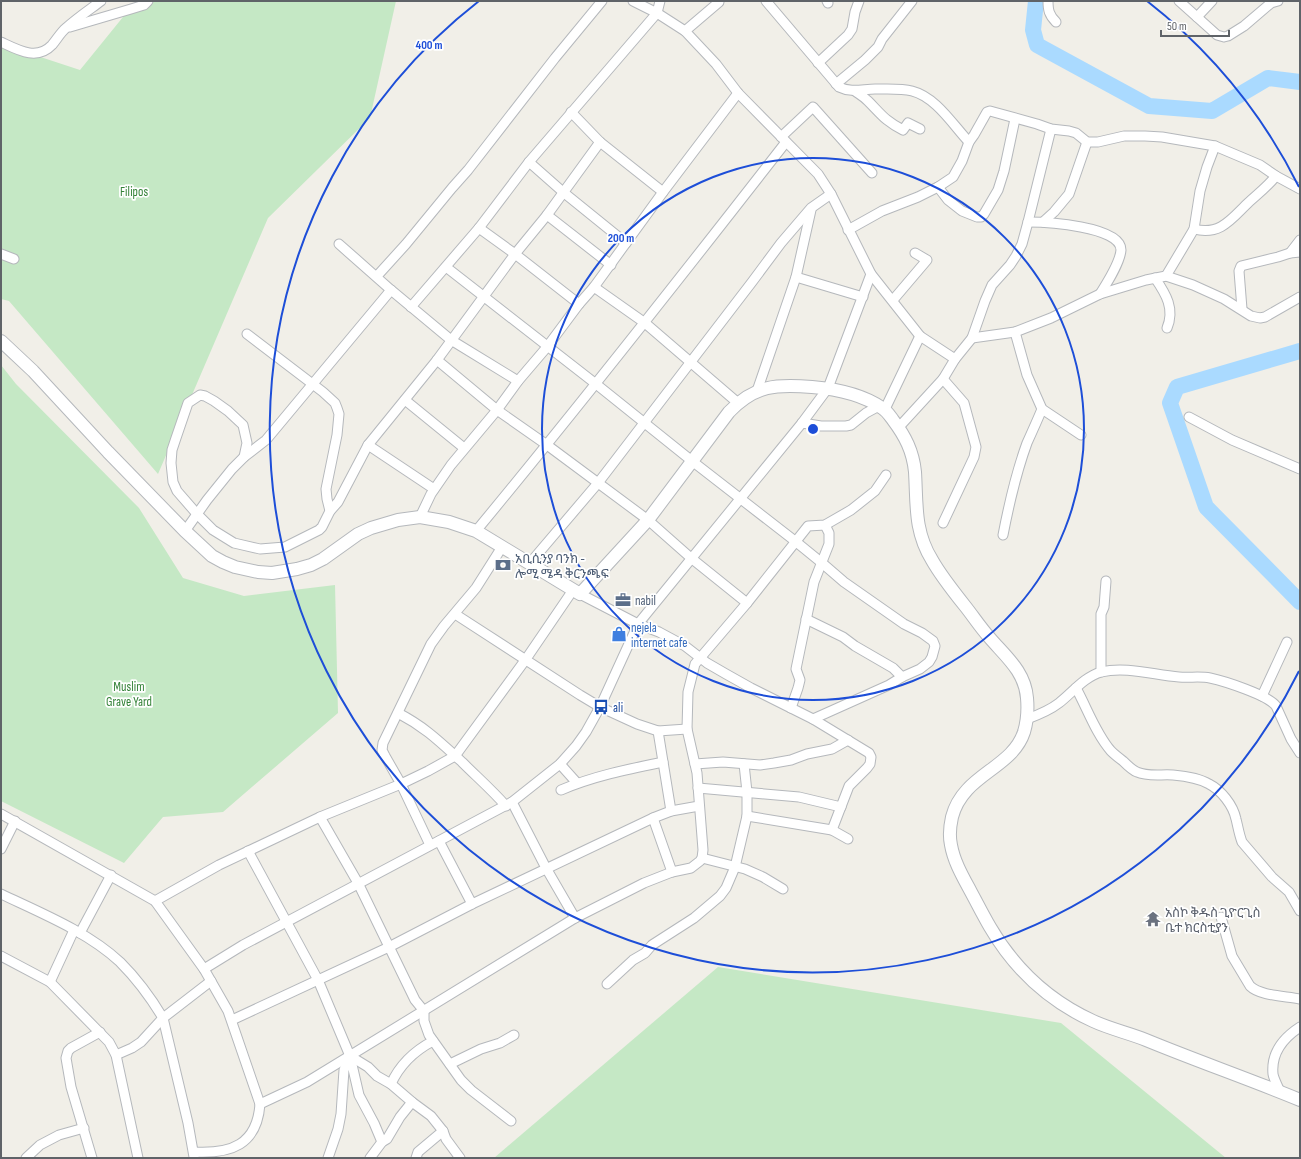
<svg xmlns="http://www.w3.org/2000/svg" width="1301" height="1159" viewBox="0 0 1301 1159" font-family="'Sofia Sans Condensed','Noto Sans Ethiopic',sans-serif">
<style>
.green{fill:#c5e8c5}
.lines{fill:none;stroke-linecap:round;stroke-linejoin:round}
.river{stroke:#aadaff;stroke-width:16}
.minor-casing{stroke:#b5b8bc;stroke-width:11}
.tertiary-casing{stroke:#b5b8bc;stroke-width:14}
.minor{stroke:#fff;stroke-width:9}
.tertiary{stroke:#fff;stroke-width:12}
.ring{fill:none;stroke:#1d4ed8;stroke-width:2}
.labels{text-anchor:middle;stroke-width:3.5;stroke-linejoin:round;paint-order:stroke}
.park-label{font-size:13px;fill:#348238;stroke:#fff}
.service-label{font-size:13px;fill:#4e5e75;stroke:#fff;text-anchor:start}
.shop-label{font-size:13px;fill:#366cbe;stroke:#fff;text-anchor:start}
.transit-label{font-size:13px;fill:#164399;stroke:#fff;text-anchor:start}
.worship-label{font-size:13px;fill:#5b616d;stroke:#fff;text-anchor:start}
.centre{fill:#1d4ed8;stroke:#fff;stroke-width:2}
.ring-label{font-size:12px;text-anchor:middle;font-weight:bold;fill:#1d4ed8;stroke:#fff;stroke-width:3.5;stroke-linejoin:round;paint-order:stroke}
</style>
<rect width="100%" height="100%" fill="#f1efe8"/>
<g class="green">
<path d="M136,1H396L370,118L268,218L158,474L9,301L1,299V44L80,70Z"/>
<path d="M1,365L16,384L139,508L183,578L244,596L335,585L338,713L223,812L163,817L124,863L1,801Z"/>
<path d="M718,967L1061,1023L1226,1158H494Z"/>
</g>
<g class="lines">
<g class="river">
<path d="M1036,1L1033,30L1037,45L1149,106L1212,111L1268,78L1300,82"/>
<path d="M1300,351L1177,387L1170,403L1206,507L1300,602"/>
</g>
<defs>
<g id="minor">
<path d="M633,1L657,13L685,31L716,64L738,93L818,174L831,194L871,274L920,336L955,359"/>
<path d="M766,1L839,87C851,93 863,89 875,89C887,89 901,88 912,91C936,97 953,125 969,142"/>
<path d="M827,1L828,3"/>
<path d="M1048,1C1048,10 1049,15 1056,22"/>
<path d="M1179,1L1217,35L1224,37L1228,36L1244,26L1271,3L1278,1"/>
<path d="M1197,17L1212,1"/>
<path d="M70,27L131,9L144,5L148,1"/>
<path d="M685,31L719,2"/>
<path d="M1,42C18,50 37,61 52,45C57,39 61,32 66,28C77,18 89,10 101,1"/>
<path d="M818,63L848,35L852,29L855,12L859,1"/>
<path d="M836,84L865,60L878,47L882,39L912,1"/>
<path d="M855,91C859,94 864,97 868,101C881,114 885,121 903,130L908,123L920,129"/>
<path d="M571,112L600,142L663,192"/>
<path d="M781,137L813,107L872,173"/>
<path d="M529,162L563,192L626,243"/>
<path d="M938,187L948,200L962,211L977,217H981L984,214L998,190L1004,171L1015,119"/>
<path d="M547,215L611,265"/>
<path d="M1028,222C1045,222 1121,226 1121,250C1120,263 1107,283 1100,294"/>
<path d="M1043,222L1054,212L1069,194L1087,142"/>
<path d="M479,228L515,254L579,304"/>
<path d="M1194,229C1221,236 1232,218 1249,202C1259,193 1268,186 1276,176"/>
<path d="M848,230L882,211L918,197L938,187L953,177L962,161L969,142L974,135L987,112L990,111L1037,124L1051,129L1069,131L1076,133L1087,142H1098L1124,136H1145L1162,137L1215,146L1260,165L1276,176L1300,189"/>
<path d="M339,244L391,290L451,340L518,381"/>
<path d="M1290,253L1300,240"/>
<path d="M1,254L14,259"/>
<path d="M446,267L596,384L692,461L795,541L822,563L844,582L904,624L922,633L933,641L935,646L932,657L929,662L920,669L902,677L889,685L813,719"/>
<path d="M377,276L406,244L452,188L468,170L555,58L602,1"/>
<path d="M1166,276L1194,229L1200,191L1207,167L1215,146"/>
<path d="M796,277L863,297"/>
<path d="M1155,278C1166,294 1175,309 1167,328"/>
<path d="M594,287L645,323L738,403"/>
<path d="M893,300L927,260L915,253"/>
<path d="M411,307L479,228L529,162L657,13L660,1"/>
<path d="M1242,309L1239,271L1241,266L1278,257L1290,253L1300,252"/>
<path d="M1015,332L1027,375L1042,409L1081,435"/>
<path d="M247,334L323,392L335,403L337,408L339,414L337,435L326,489L327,499L330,511"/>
<path d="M972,338L1015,332L1051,318L1100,294L1146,280L1166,276L1193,285L1224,299L1251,316L1260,318L1265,317L1300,297"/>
<path d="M437,360L497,410L547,445L648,520L691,558L747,603"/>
<path d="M757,391L796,277L811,210"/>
<path d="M405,400L464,448"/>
<path d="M885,409L920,336"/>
<path d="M1189,417L1232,440L1300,469"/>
<path d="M802,423L821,426H846L851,425L866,413L879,406"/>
<path d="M899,427L943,379L955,359L972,338L985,301L992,285L1010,265L1016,256L1022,244L1028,222L1051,129"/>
<path d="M368,445L434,489"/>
<path d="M244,457L247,443L243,425L228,411L214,401L205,396L200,395L188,403L176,438L172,450L171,463L173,482L177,491L197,514L213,530L234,543L260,549L285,547L319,530L322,527L330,511L338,502L368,445L437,360L515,254L547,215L600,142"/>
<path d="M420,517L431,494L451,465L497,410L518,381L547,347L579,304L594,287L663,192L738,93"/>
<path d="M943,523L974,457L976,447L964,403L943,379"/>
<path d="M185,531L207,500L232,469L244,457L266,440L391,290"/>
<path d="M476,531C582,403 684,273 786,142"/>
<path d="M1003,535C1009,504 1016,473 1027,443C1032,432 1037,421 1042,409"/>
<path d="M530,563L598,483L752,282L781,243L811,208L831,194"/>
<path d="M580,594L638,624L659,632L685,646L707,663L726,674L751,688L813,719L869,753L871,757L870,764L867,768L849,786L832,830"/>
<path d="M455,614L580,695L600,707L637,724L658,731L687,729"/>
<path d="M806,619L843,637L855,646L893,668L902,677"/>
<path d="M1101,672V614L1104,607L1106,581"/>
<path d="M1076,688C1087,708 1096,734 1111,751C1115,755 1119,758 1123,761C1127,765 1132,770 1137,772C1148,777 1162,774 1173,775C1184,776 1199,778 1209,784C1221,790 1233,805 1236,819C1238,827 1239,834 1242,842L1272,877L1289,892L1300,911"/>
<path d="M1262,696L1287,642"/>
<path d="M791,708L798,688L800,680L796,669L814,582L829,544V533L825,525"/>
<path d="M398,713C425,727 440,742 462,762C477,777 492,790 506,806"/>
<path d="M1027,719C1038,715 1050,710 1059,703C1072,693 1084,677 1101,672C1126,666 1154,675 1179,677C1189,678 1200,676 1210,678C1224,681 1268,695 1276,706L1291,739L1300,753"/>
<path d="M658,731L671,811"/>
<path d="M560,764L577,783"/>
<path d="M695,764L723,762L760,765L774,763L791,760L807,754L832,749L848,740"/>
<path d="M698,788L799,797L841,807"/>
<path d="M561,790C594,776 629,769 663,762"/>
<path d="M512,802L546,868L575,918"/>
<path d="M1,814L155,901L204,969L228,1011L260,1104C257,1145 231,1154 194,1152"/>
<path d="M747,816L832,830L848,839"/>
<path d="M320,817L358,883L415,1000L424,1011V1021L429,1035L461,1080L471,1090L511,1121"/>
<path d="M653,818L671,811L699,806"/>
<path d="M439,841L472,904"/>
<path d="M430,845L401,784L385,756L382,750L383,743L431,644L444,626L476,588L502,547"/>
<path d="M1,849L15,821"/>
<path d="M248,851L318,980L350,1056L359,1095L374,1123L382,1142"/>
<path d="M702,858L745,869L763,877L783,889"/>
<path d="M1,894C41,913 88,932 120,962C137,979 151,998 163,1018L188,1123L194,1157"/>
<path d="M155,901L219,865L320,817L401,784L428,771L455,756L526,659L573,590"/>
<path d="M1221,917L1232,956L1250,986C1260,996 1286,996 1300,999"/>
<path d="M80,933L111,875"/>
<path d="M1,956L50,982L109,1042L116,1055L138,1158"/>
<path d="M204,969L243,945L512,802L560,764L576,746L586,732L600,707L638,624L802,423L828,388L871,274"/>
<path d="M50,982L74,930"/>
<path d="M607,984L633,960L645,953L652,945L694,918L720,896L726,888L735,867L747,816V792L744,764"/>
<path d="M232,1020L389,947L472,904L653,818L672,872"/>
<path d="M116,1055L132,1048L141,1042L163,1018L211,981"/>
<path d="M350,1056L368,1067L377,1076L391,1084L412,1102L431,1116L443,1131L446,1139L460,1158"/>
<path d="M450,1064L481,1049L500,1043L514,1035"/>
<path d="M391,1084C400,1064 414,1051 433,1041"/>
<path d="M1280,1092C1278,1086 1274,1080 1273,1074C1271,1053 1283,1038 1300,1027"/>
<path d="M260,1104L307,1082L575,918L644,883L672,872L691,868L700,861L702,858L703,850L697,773L687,729L688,692L695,664L747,603L808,526L825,525L851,510L875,491L886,475"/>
<path d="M26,1158L40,1145L59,1135L84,1128"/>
<path d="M92,1158L71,1087L66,1058L68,1051L71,1048L100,1032"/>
<path d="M328,1158L338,1129L341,1114L344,1070L350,1056"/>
<path d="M370,1158L382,1142L387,1139L400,1117L412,1102"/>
<path d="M416,1158L418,1152L443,1131"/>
</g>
<path id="tertiary" d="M1,341L33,371L108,452L185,531L212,556L223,562L235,567L258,572L272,573L297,569L311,565L323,559L358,534L371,528L398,520L420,517L449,522L476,531L580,594L648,520L729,412C755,385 776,384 812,387C836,389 862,394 882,408C887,411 890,416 893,420C905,436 913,451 915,472C917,504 914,531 932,560C941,576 953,591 965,606C973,616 980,627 989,637C1005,656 1025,671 1027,698C1028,709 1027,722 1024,732C1012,769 963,774 952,817C950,826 949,836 951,845C954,862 963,877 971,892C977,903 983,915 990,927C1014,968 1049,1001 1093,1021C1110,1029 1129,1033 1146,1040C1197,1061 1249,1079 1300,1100"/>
</defs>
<use href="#minor" class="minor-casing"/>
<use href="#tertiary" class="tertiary-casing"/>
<use href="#minor" class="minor"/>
<use href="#tertiary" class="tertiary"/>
</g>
<g class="ring">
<circle cx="813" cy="429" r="271"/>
<path d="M1299 671A543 543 0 1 1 479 1M1147 1A543 543 0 0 1 1299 187"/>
</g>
<defs>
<symbol id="bank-bare" viewBox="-9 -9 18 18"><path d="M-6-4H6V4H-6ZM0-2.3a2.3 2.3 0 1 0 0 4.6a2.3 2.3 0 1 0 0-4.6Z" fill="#5c6f8a" stroke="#fff" stroke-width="2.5" paint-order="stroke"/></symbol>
<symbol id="office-bare" viewBox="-9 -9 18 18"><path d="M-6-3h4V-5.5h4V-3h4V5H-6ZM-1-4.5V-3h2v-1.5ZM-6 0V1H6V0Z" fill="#5c6f8a" stroke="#fff" stroke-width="2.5" paint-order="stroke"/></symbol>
<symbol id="shop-bare" viewBox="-9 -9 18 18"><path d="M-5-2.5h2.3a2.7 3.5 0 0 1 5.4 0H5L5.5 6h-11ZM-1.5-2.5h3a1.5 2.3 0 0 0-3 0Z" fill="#3f7fe0" stroke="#fff" stroke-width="2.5" paint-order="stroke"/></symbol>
<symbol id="bus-bare" viewBox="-9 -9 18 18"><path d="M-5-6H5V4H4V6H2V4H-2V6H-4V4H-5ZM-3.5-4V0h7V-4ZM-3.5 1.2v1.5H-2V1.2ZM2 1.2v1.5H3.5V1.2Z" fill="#1a4fb4" stroke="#fff" stroke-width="2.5" paint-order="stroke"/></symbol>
<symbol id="temple-bare" viewBox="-9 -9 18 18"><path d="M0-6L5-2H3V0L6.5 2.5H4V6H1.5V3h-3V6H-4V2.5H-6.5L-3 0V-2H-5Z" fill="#6b7280" stroke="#fff" stroke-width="2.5" paint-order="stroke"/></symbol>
</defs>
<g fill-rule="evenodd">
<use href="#bank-bare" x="492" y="554" width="22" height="22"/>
<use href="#office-bare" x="612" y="589" width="22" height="22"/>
<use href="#shop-bare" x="608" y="623" width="22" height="22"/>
<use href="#bus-bare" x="590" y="696" width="22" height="22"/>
<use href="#temple-bare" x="1142" y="908" width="22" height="22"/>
</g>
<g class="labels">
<g class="park-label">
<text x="134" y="196">Filipos</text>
<text x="129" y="691">Muslim<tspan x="129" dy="15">Grave Yard</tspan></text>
</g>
<g class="service-label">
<text x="515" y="563">አቢሲንያ ባንክ -<tspan x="515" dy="15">ሎሚ ሜዳ ቅርንጫፍ</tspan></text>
<text x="635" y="605">nabil</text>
</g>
<g class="shop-label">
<text x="631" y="632">nejela<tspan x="631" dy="15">internet cafe</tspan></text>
</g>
<g class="transit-label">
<text x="613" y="712">ali</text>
</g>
<g class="worship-label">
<text x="1165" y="917">አስኮ ቅዱስ ጊዮርጊስ<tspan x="1165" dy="15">ቤተ ክርስቲያን</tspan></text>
</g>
</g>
<circle cx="813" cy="429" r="6" class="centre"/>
<g class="ring-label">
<text x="429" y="49">400 m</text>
<text x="621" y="242">200 m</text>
</g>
<rect width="1301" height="1159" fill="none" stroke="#5f6368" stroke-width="4"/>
<path d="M1161 30v6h68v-6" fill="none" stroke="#5f6368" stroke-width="2"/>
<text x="1167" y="30" font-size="12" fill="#5f6368" stroke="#ffffff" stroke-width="3" paint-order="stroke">50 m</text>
</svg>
